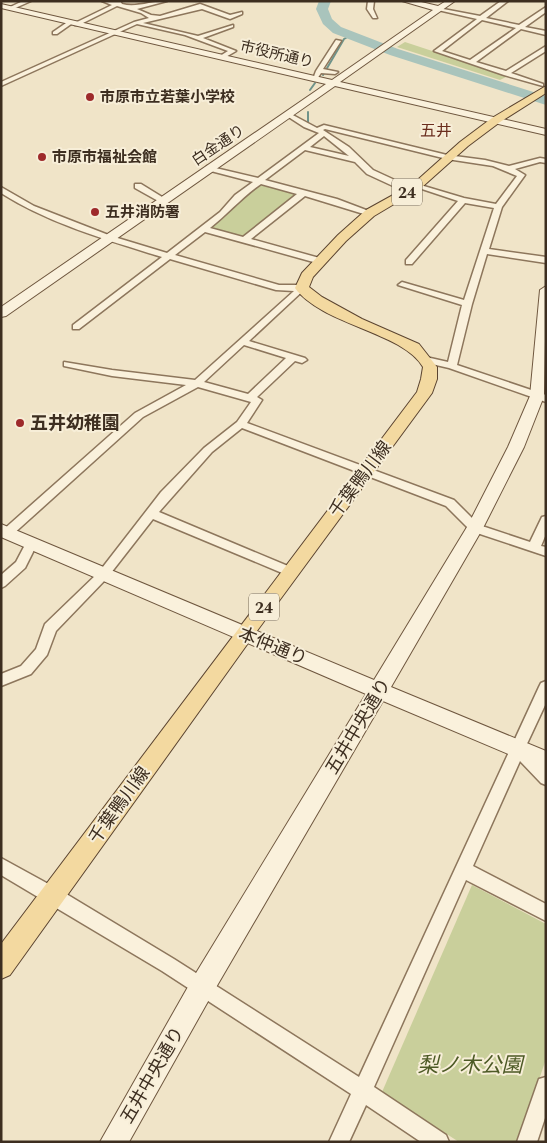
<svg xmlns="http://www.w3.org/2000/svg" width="547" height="1143" viewBox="0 0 547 1143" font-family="Spectral,'Noto Sans JP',serif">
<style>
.green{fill:#c9cf9b}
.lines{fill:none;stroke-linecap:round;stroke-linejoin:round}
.stream{stroke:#6f938a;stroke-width:2}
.river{fill:#a9c4bc;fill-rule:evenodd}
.street-casing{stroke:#8d765c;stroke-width:3}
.secondary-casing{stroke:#6f573f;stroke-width:2}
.primary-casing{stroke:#5b4430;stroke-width:2}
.street{fill:#faf1dc;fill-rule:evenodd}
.secondary{fill:#faf1dc;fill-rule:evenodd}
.primary{fill:#f3d9a0;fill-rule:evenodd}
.poi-dot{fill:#9e2a2b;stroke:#f7eed8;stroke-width:2}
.labels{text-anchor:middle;stroke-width:4;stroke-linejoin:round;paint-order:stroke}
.far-street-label{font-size:15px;fill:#3d2e20;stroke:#f7eed8}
.far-poi-label{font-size:15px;font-weight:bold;fill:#3d2e20;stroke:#f7eed8;text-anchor:start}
.far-quarter-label{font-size:16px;fill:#6b2e1e;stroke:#f7eed8}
.shield{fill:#f7eed8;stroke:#756857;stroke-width:1}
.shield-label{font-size:16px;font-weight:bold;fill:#3d2e20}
.poi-label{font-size:18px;font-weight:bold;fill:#3d2e20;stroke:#f7eed8;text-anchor:start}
.street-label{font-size:18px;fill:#3d2e20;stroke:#f7eed8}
.near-park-label{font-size:21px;font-style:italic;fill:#4d5a26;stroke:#f7eed8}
</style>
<rect width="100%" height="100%" fill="#f0e4c8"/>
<g class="green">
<path d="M405,42L508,76L500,80L397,47Z"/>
<path d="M260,185L295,193L297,195L245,236L212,229V227L226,216L241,198Z"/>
<path d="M472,885L546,924V1059L518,1142H459L382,1092Z"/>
</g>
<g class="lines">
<g class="stream">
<path d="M323,75L344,39L351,35"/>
<path d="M310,90L315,83"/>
<path d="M308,112V122"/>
</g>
<path class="river" d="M319,1H331L328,9L332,19L341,27L398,49L546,96V105L390,55L333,33L323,24L316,9Z"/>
<defs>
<g id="street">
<path d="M23,1H31L13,9L8,8Z"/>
<path d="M102,1H120L122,4C136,8 151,1 167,1L137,9L151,15L160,16L200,4L230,15L242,12V14L230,19L202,9L143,23L198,36L233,25V27L203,38L236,51L224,58H220V56L228,51L185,35L137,24L1,86V82L134,22L149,18L141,13L117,6L79,25H75V23L112,5Z"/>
<path d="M368,1H374L373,9L377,18H373L367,9Z"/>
<path d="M501,1H508L486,18L519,25L546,7V12L525,27L546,31V35L521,29L476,62L506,71L546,46V51L511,73L543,84V86L504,75L434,51L477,19L438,10V8L480,16ZM482,20L516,28L470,60L442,51Z"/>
<path d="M69,21L74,22L57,34H53V32Z"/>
<path d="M336,40L341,41L323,69L338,72L335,74L321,73L317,79H313L316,71Z"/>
<path d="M289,113L317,128L324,125L447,155L485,160L509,166L540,158L546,159V163L540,162L515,169L525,175L502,207L489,249L546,257V263L487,254L472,304L457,365L546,395V402L449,368L423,362V358L426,357L448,362L462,305L398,285L402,282L464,300L494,208L465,203L412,264H406V260L458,201L413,186L417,184L464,198L496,204L517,176L493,166L447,159L325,129L323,130L349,147L373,170L412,188V192H406L367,174L355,162L305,150L265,180L337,199L374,213L367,215L305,196L251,239L323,259V263H317L205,232L175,255L279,285H302L306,288L249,341L305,358L307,360L302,363L295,361L257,397L262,400L247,423L454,500L479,525L530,542L542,517L546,516V534L541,546L546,547V556L471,531L446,506L242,428L212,452L159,512L295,569L297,572L295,575H287L153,519L107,578L56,631L47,655L31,674L1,686V674L21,666L36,649L45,624L99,572L161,492L204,448L237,422L251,402L198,387L143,417L11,536H3L1,533L3,530L135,413L186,385L112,376L64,366V362L112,370L195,380L294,291L276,290L170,259L79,329H73V325L162,257C107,240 50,224 1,193V187L34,206L111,236L167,253L220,212L235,195L253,182L207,170V166L258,178L319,133L304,127L287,116V114ZM324,136L349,156L310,147ZM261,184L297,194L243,237L210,228C228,214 242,197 261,184ZM244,345L286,358L248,394L204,382Z"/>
<path d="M135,184H141L167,200L160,202L135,188Z"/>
<path d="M31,540L37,544L25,568L5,586L1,588V575L16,562L27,541Z"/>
<path d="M546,681V703L525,748L546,768V785L541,783L520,761L473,866L546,904V921L466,880L374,1087L446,1135L449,1142H421L366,1105L349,1142H329L351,1094L162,971L1,875V858L63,892L174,959L359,1077L539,687L541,683Z"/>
<path d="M546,1077V1115L537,1142H517L539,1079Z"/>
</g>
<g id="secondary">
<path d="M402,1H417L438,6L446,1H455L340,82L546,129V135L335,86L6,316L1,317V307L326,84L1,8V4L332,80L433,10Z"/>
<path d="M546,286L544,396L524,447L483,528L391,687L546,751V770L383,701L211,996L129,1142H100L193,978L366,694L1,537V524L374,680L467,527L508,447L530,396L540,290Z"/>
</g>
<path id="primary" d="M546,86V93L500,122L468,146L421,188L374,216L346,241L313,277L309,287L322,297L362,319L419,344L437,367V379L432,393L251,639L10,975L1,979V944L417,392L421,379L423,367C403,332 322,325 295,288L302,273L338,235L366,210L413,184L460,142L492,118Z"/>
</defs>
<use href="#street" class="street-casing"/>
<use href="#secondary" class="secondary-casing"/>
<use href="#primary" class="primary-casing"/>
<use href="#street" class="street"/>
<use href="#secondary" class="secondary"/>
<use href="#primary" class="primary"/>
</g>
<g class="poi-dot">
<circle cx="90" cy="97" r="5"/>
<circle cx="42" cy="157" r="5"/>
<circle cx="95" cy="212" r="5"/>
<circle cx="20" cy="423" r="5"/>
</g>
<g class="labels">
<g class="far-street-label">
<text transform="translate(277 54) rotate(13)" y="5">市役所通り</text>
<text transform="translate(218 145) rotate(-34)" y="5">白金通り</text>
</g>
<g class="far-poi-label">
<text x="100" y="102">市原市立若葉小学校</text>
<text x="52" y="162">市原市福祉会館</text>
<text x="105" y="217">五井消防署</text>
</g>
<g class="far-quarter-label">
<text x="436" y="136">五井</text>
</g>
<g class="shield">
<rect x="392" y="178.5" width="30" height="27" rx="4"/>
<rect x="249" y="593.5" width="30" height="27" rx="4"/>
</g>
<g class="shield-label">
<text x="407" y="198">24</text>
<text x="264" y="613">24</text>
</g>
<g class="poi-label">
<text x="30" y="429">五井幼稚園</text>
</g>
<g class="street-label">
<text transform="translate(360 479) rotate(-53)" y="6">千葉鴨川線</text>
<text transform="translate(273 646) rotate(22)" y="6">本仲通り</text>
<text transform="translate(358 726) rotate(-59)" y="6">五井中央通り</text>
<text transform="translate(119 805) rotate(-54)" y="6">千葉鴨川線</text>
<text transform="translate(152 1075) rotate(-60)" y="6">五井中央通り</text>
</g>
<g class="near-park-label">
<text x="470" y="1072">梨ノ木公園</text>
</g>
</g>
<rect width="547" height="1143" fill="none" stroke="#3d2e20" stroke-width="5"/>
</svg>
